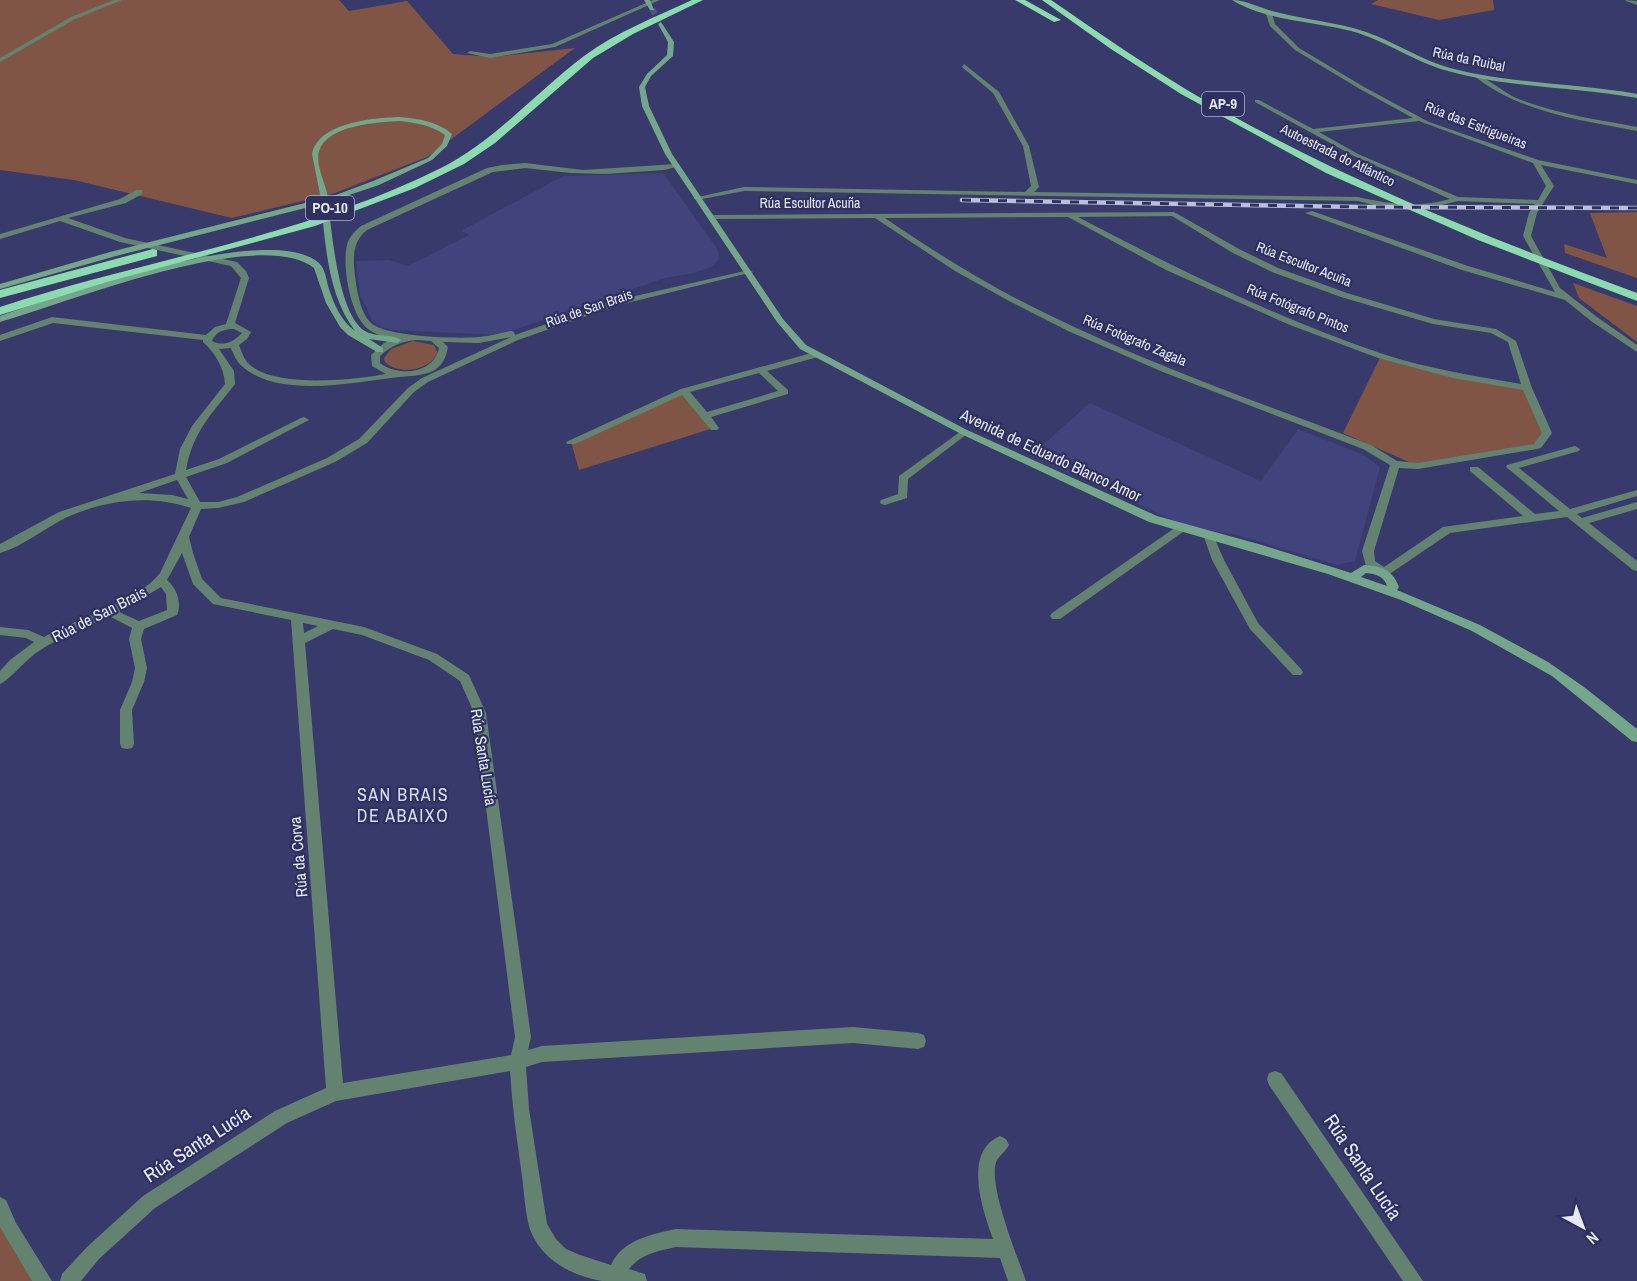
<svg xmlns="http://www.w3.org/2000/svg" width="1637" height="1281" viewBox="0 0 1637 1281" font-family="'Archivo Narrow',sans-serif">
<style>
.built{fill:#40437c}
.green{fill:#815546}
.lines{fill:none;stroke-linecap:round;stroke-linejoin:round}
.secondary-tunnel{stroke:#525482;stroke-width:6;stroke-dasharray:6 3;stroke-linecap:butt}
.street{fill:#638270;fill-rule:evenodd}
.secondary{fill:#74a68a;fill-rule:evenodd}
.highway{fill:#8bdbaf;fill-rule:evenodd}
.rail-casing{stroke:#bcbfda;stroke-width:4.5}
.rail{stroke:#2e3060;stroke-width:3;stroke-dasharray:9;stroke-linecap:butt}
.labels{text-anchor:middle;stroke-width:4.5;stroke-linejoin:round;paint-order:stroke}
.far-street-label{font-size:14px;fill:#e6e9fc;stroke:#2e3060}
.shield{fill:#2e3060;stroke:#afb2cd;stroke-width:1.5}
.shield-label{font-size:15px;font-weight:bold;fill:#e6e9fc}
.street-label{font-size:16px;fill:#e6e9fc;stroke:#2e3060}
.neighbourhood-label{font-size:18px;letter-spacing:1.5px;fill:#d9dcf5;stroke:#2e3060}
.near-street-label{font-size:20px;fill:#e6e9fc;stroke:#2e3060}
</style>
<rect width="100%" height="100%" fill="#383a6c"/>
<g class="built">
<path d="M663,173L718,250L719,259L711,267L694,273L665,278L499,335L392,330L379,326L373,321L360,295L356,261L389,260L408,266L469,235L461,231L563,176Z"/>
<path d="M1090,403L1261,481L1298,429L1364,455L1380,467L1355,561L1337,565L1237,535L1186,526L1030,456Z"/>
</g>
<g class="green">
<path d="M0,0H339L349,11L407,1L453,54L491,57L575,48L427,157L335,193L232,218L74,180L0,170Z"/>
<path d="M1378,0H1493L1494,10L1439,20L1371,4Z"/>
<path d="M1637,212V278L1565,253L1564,244L1607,258L1590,213Z"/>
<path d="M1573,283L1637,306V342L1579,298Z"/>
<path d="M413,341L434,345L438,353C430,370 399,376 385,362L384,358L391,349Z"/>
<path d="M1381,356L1527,388L1547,433L1537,446L1418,466L1343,433Z"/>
<path d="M684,391L714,428L579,470L571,442Z"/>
<path d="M0,1206L32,1281H0Z"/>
</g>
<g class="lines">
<path class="secondary-tunnel" d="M652,9L661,24"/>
<g class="street">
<path d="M114,0H122L75,19L0,62V58L71,17Z"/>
<path d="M653,0H660L555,47L490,58L467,53L470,51L490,54L552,44Z"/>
<path d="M1625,0L1637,1V5L1626,1Z"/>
<path d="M1269,12L1272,14L1275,24L1299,48L1364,87L1429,122L1538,160L1637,180V184L1541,165L1554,186L1537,213L1531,236L1560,288L1597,317L1637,345V352L1591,321L1565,300L1462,270L1305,213L1312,211L1468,266L1555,292L1523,236L1529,213L1535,204L1458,201L1434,207L1408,209L1382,207L1358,201L744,191L697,200L693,198L744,187L1025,192L1031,186L1023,146L993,93L962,67L964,64L999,92L1029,146L1039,187L1034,192L1358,197C1388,204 1420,208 1450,199L1354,156L1255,102V100H1259L1313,129L1413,118L1360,89L1295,50L1270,26L1266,14ZM1419,121L1533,163L1546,186L1538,200L1458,197L1358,154L1319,132Z"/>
<path d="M1474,74C1481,74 1504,92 1514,97C1553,114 1596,119 1637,127V131C1580,120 1521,113 1474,76Z"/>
<path d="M525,163L583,170L676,164L680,166L664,170L606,174L571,173L525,168L493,172L367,230C352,242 353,258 355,276C357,291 360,312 371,323C386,337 458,339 479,337C490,336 501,333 511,331L514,332L515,335L609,302L749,270L753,272L615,306L518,340L428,382L414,392L367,443L335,462L244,502L218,508L201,509L189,537L193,553L202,579L221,598L364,627L437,654L469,675L486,713L531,1037L528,1050L542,1046L853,1027L918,1033L924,1035L926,1041L924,1047L918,1049L853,1043L542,1062L526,1067L529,1109L547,1224L556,1239L566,1249L580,1255L611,1265C622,1240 652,1234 676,1229L993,1239C983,1211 962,1152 1000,1136L1006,1139L1009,1145C1006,1151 1001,1154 997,1160C986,1181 1018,1258 1026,1281H1008L1000,1258L676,1247C658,1251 641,1254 629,1269L645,1274L647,1281C633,1281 616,1281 602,1281C570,1276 538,1257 529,1226C525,1210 524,1192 522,1176C517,1141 512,1106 510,1071L336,1101L287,1123L155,1208L99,1259L81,1281H60L62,1274L87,1247L143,1196L275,1111L326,1088L291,620L213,604L193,584L182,553L167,580C177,589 182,602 177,615L144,629L141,639L147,668L144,682L132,710L134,744L132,748L127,749L122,748L120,744V710L132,682L135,668L129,639L132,628L109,616C84,628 58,638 36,653C26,660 8,681 0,684V671L10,660L34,642L26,638L0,635V627L28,630L44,637C77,618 138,602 160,573L191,508C149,494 105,500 65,518C44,529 23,546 0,553V544L59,512L175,474L180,449L192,426L225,384C224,367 215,353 203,342V340L53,323L0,341V335L52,317L206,335L215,327L226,324L241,278L231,266L120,242L60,221L0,239V234L120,199L136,190H142V194L126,203L68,218L125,238L237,262L246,271L249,278L235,323L251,332L247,339L239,345C241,350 243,357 247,362C271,389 354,380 386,374L372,366L371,355L384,343L395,338C386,337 375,335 368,329C350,315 342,266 347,245C349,237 355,231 361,226L487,168L502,165ZM234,329L242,333C234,342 223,347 212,341C216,331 225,329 234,329ZM511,337L422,378L408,388L359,439L327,458L237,497L218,502H200L186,477L227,463L309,420L304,417L301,418L219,459L186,470C193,431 212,414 235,384L234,371L219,349L231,348C234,355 237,363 243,367C280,399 355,382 399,377C410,376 420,376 431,372C442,367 446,358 448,347L443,342L479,343ZM416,340L431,341L439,348C434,374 398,377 380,363V356C392,345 401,342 416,340ZM177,480L188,499L172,495L139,493ZM161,587L166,594L167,610L139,621L119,612ZM303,623L318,626L304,633ZM333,629L362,635L429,660L460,681L474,713L515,1037L511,1055L343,1083L305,643Z"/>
<path d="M1174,212L1239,249L1278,268L1347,293L1434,319L1496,329L1516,341L1532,388L1552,433L1541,448L1537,449L1418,469L1399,468L1374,551L1375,561L1384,567L1443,527L1523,516L1470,471V467H1478L1535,514L1559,511L1506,467L1507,465L1575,446L1580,449L1579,451L1519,468L1570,509L1637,490V496L1577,514L1582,518L1637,502V509L1589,523L1637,561V571L1633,570L1567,517L1450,533L1388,575H1380L1366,566L1362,551L1390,465L1363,449L1163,372L1068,331L1011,302L955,271L875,218L711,219L707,217L711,215ZM1172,216L1233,253L1272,272L1341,297L1433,324L1491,333L1508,342L1521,384C1475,376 1428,369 1383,354C1277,318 1177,269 1078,217ZM1068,217L1166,270L1290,325L1378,358L1453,378L1523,390L1542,433L1534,444L1418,463L1397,461L1371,445C1261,403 1150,365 1045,313C989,286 936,253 885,218Z"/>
<path d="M815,352L820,355L818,357L767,371L788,390V394L711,417L719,428L717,430H711L682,395L575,444H567L566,442L681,389ZM759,373L778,391L707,412L690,392Z"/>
<path d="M964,429L967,430V434L908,479L907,498L885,505L881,504L880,502L881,500L898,494L899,476Z"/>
<path d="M1179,525L1184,529L1183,532L1060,619H1052L1050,616L1052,613Z"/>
<path d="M1209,533L1214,537L1224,560L1258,623L1301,669L1303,672L1301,675H1293L1250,629L1212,560L1204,537Z"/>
<path d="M1275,1071L1281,1073L1423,1281H1403L1269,1085L1267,1079L1269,1073Z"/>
<path d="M0,1197L6,1200L16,1223L52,1281H32L0,1227Z"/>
</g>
<g class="secondary">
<path d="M644,0H650L654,10H650Z"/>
<path d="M1232,0C1247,0 1262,9 1276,12C1306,20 1337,22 1366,32C1395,42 1421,60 1450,68C1511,84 1575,83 1637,94V98C1575,87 1509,88 1448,71C1414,62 1385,40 1351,31C1313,21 1266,21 1232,0Z"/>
<path d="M661,22L674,42L673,56L651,76L645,87L649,106L672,154L783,319L806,345L967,430L1157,516L1262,545L1351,573L1364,565C1381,566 1393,570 1399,587L1397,590L1480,625L1548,662L1584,687L1637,729V742L1632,741L1552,676L1472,631L1401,600L1328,574L1149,522L961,434L800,349L777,322L665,154L642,106L639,87L647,74L667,55L668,42L658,24ZM1366,573C1376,574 1384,576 1387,586L1361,577Z"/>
<path d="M400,117C419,119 437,121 452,134L447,146L432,160L379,185L328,202C332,232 338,315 365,331C377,338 392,333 401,340L397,343L369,339L383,348V352H377L348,335L340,327L326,303L314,268C259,225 64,304 0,322V316C58,296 270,220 319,263C326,270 326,280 329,289C334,304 341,321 355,331C328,295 326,248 321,204L116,256L0,289V284L110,252L321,199L312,154C319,122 373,118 400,117ZM400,121C417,123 431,125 445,135L442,144L428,158L373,181L328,198C326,184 315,165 319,151C327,125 378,122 400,121Z"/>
</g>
<g class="highway">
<path d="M692,0H703L633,34L593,58L495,143L464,164L415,188L315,226L107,282L0,315V307C146,259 303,237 441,168C496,140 535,93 584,56C616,32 656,17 692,0Z"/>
<path d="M1015,0H1025L1061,20L1054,22Z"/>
<path d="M1042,0H1051C1096,31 1141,62 1187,90C1330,174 1482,236 1637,293V301L1478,240L1326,173L1181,94L1111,49Z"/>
<path d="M153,249L157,250V256L0,298V290Z"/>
</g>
<defs>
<path id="rail" d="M962,200L1361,207L1637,208"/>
</defs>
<use href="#rail" class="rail-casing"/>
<use href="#rail" class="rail"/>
</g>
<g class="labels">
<g class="far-street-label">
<text transform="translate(1469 59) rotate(12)" y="5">Rúa da Ruibal</text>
<text transform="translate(1476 125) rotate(21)" y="5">Rúa das Estrigueiras</text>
<text transform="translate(1338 155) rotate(26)" y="5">Autoestrada do Atlántico</text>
<text x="810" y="208">Rúa Escultor Acuña</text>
<text transform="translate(1304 264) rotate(21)" y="5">Rúa Escultor Acuña</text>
<text transform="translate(589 308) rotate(-19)" y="5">Rúa de San Brais</text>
<text transform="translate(1298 308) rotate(22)" y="5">Rúa Fotógrafo Pintos</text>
<text transform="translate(1135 340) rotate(23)" y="5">Rúa Fotógrafo Zagala</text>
</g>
<g class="shield">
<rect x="1202" y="92" width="42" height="24" rx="4.5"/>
<rect x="306" y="196" width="48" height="24" rx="4.5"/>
</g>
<g class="shield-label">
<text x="1223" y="109">AP-9</text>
<text x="330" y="213">PO-10</text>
</g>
<g class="street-label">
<text transform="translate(1051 455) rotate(25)" y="6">Avenida de Eduardo Blanco Amor</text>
<text transform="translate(99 614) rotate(-27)" y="6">Rúa de San Brais</text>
<text transform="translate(484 757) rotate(81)" y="6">Rúa Santa Lucía</text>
<text transform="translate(298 857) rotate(-95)" y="6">Rúa da Corva</text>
</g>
<g class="neighbourhood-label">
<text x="403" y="801">SAN BRAIS<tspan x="403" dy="21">DE ABAIXO</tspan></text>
</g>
<g class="near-street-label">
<text transform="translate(197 1144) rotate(-33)" y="7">Rúa Santa Lucía</text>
<text transform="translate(1363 1167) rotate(56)" y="7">Rúa Santa Lucía</text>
</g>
</g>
<g transform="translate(1583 1227) rotate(139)" stroke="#2e3060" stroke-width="4.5" paint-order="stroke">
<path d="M0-4.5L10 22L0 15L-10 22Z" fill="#e6e9fc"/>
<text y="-9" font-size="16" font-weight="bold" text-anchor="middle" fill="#e6e9fc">N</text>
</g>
</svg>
